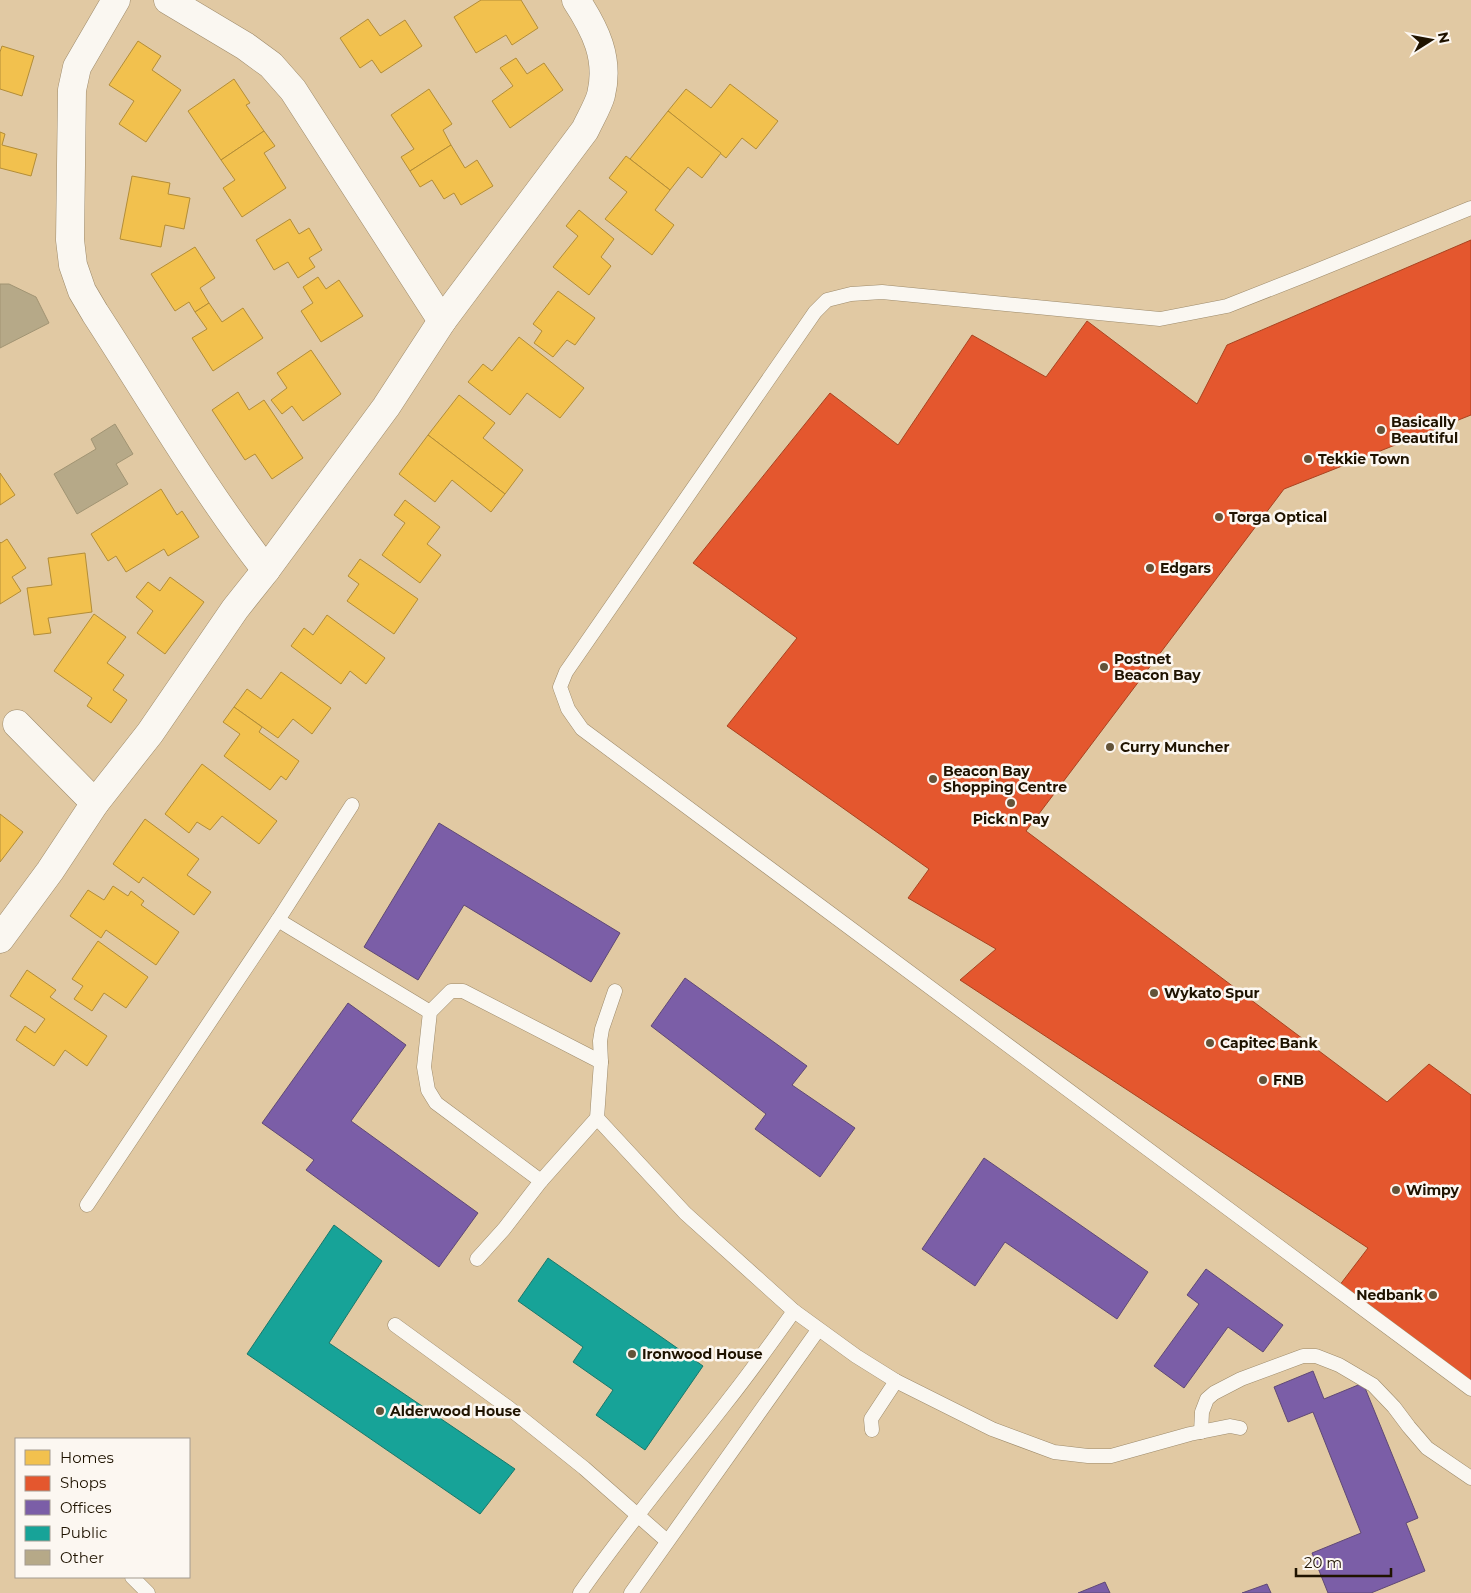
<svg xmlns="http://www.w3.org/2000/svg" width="1471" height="1593" viewBox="0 0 1471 1593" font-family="Montserrat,sans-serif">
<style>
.homes{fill:#f2c14e;stroke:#b38d37}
.shops{fill:#e4572e;stroke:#a94320}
.offices{fill:#7b5ea7;stroke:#5f4875}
.public{fill:#17a398;stroke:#19786a}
.building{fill:#b6a988;stroke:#a19473}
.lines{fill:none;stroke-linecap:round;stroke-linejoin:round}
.lane-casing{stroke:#9d8a6a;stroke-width:15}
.street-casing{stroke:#9d8a6a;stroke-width:29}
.lane{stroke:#faf7f1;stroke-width:14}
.street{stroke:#faf7f1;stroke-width:28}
.poi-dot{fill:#635339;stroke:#fcf7f1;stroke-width:2}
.labels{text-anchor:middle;stroke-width:5;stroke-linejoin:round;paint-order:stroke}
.poi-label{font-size:14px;font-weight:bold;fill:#1f1300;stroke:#fcf7f1;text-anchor:start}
</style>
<rect width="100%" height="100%" fill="#e1c9a3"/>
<g class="homes">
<path d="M481,0H521L538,28L512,45L506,35L476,53L454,17Z"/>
<path d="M368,19L380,36L405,20L422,46L381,73L372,60L360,68L340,38Z"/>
<path d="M138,41L161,56L152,70L181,90L146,142L119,124L134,101L109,85Z"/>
<path d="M2,46L34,56L22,96L0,89V52Z"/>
<path d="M516,58L527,74L544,63L563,90L510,128L492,101L513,86L500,68Z"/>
<path d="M234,79L250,103L246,105L264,131L221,160L188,111Z"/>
<path d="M730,84L778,121L756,149L742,138L726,158L668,111L686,89L711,108Z"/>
<path d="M429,89L452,124L443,130L451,145L410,171L401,157L414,149L391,115Z"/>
<path d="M668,111L721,153L702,178L688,167L670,190L630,159Z"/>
<path d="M264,131L275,146L264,153L286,188L242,217L223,188L235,180L221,160Z"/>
<path d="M0,132L5,134L2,145L37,154L31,176L0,168Z"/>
<path d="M451,145L465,168L477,160L493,186L461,205L454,193L444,199L432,180L420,187L410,171Z"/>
<path d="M626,156L670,190L655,210L674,225L652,255L605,219L627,192L609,178Z"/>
<path d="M132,176L170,183L168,194L190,198L184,229L165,225L161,247L120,239Z"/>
<path d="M579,210L614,239L601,257L611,266L589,295L553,267L578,236L566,226Z"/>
<path d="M290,219L299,234L309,228L322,250L309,258L315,267L298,278L288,262L274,270L256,240Z"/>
<path d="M195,247L215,278L200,288L209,303L195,312L189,302L175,311L151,274Z"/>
<path d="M318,277L326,289L339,280L363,316L321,342L301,311L313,303L303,287Z"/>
<path d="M558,291L595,318L575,345L567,340L553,357L534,343L542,331L533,324Z"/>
<path d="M209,303L222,322L243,308L263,338L213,371L192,338L207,329L195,312Z"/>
<path d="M519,337L584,388L560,418L527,393L510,415L468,382L483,364L492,371Z"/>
<path d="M311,350L341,394L303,421L292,406L282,414L271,400L287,388L277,373Z"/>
<path d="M238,392L249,410L264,400L303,458L272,479L255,454L245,460L212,410Z"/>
<path d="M459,395L495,423L483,438L523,470L505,494L428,435Z"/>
<path d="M428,435L505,494L491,512L452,480L435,502L399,474Z"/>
<path d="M0,473L15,495L0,505Z"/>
<path d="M161,489L177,515L182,511L199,537L168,556L164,549L126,572L116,556L108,561L91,534Z"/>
<path d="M405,500L440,527L427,544L441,555L420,583L382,555L405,523L394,515Z"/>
<path d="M7,539L26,568L12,577L21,591L0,604V542L1,543Z"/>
<path d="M85,553L92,612L48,618L51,633L34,635L27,588L52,585L48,558Z"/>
<path d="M360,559L418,599L394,634L347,601L359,584L348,576Z"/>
<path d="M170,577L204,602L165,654L137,633L153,611L136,597L148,582L160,591Z"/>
<path d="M94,614L126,637L107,663L124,675L113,690L127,700L111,723L87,706L92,698L54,671Z"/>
<path d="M327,615L385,658L366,684L350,671L341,684L291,646L304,628L313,635Z"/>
<path d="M281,672L331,708L312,734L293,719L278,738L234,707L247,689L261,699Z"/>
<path d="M234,707L262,727L259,732L299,761L286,780L281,776L270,790L224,756L240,734L223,722Z"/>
<path d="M202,764L277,821L259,844L222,816L210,830L197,822L189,833L165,814Z"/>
<path d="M0,814L23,832L0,862Z"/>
<path d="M145,819L199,859L187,875L211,892L194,915L143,877L139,883L113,864Z"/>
<path d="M113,886L128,896L131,891L144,901L141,905L179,932L156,965L106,930L101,938L70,916L88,890L104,900Z"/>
<path d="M98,941L148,977L126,1008L104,993L92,1011L74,999L83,986L72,979Z"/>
<path d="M27,970L56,990L50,997L107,1036L87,1066L65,1050L54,1066L16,1040L25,1026L35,1033L45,1019L10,996Z"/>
</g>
<path class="shops" d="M1471,240V415L1284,489L1026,831L1387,1102L1429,1064L1471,1095V1381L1339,1286L1368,1248L960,980L996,949L908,898L929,869L727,726L797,638L693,563L830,393L898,445L972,335L1046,377L1087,321L1197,404L1227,345Z"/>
<g class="offices">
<path d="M439,823L620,933L591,982L464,905L418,980L364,947Z"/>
<path d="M685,978L807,1066L792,1085L855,1128L820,1177L755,1129L766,1114L651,1026Z"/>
<path d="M348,1003L406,1045L351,1121L478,1213L439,1267L306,1170L314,1160L262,1123Z"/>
<path d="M984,1158L1148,1272L1117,1319L1005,1242L975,1286L922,1249Z"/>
<path d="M1206,1269L1283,1325L1263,1352L1228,1327L1184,1388L1154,1366L1199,1304L1187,1295Z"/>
<path d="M1313,1371L1324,1399L1363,1383L1418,1518L1406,1523L1425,1571L1371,1593H1328L1312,1553L1361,1533L1313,1412L1288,1422L1274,1387Z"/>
<path d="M1105,1582L1110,1593H1078Z"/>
<path d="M1267,1584L1271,1593H1242Z"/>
</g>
<g class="public">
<path d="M334,1225L382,1261L329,1343L515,1469L480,1514L247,1354Z"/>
<path d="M548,1258L703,1366L645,1450L596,1415L613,1390L573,1362L583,1347L518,1301Z"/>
</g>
<g class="building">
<path d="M0,284H9L36,297L49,323L0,348Z"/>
<path d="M115,424L133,454L116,464L128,484L77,514L54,474L96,449L91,439Z"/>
</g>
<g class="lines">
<defs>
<g id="lane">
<path d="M1471,208L1306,275L1227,306L1160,319L882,292L851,294L827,300L815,312L566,672L560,687L568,709L582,729L1471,1389"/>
<path d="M278,920L352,805"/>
<path d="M597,1118L685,1213L794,1311L856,1356L896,1381L992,1429L1054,1452L1088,1456H1111L1190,1434L1230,1426L1240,1428"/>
<path d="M541,1181L436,1103L428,1090L424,1067L430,1012L451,991H463L601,1062"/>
<path d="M87,1205L278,920L430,1012"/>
<path d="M477,1259L504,1229L541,1181L597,1118L601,1062L600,1041L602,1029L615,991"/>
<path d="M395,1325L509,1408L584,1468L667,1541"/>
<path d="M872,1430L871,1419L896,1381"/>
<path d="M1201,1432L1202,1412L1207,1399L1214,1393L1241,1379L1303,1356H1316L1339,1365L1373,1385L1394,1407L1409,1427L1427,1448L1471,1478"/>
<path d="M132,1577L148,1593"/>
<path d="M580,1593C626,1527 677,1466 726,1403C750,1373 772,1342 794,1311"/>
<path d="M631,1593L818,1330"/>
</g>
<g id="street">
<path d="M116,0L77,67L72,90L70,240L73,265L82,291L95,313C151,399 203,489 266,570"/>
<path d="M168,0L245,46L271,65L293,90L442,321"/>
<path d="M17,724L95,803"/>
<path d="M0,939L50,871L95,803L150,733L235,609L266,570L386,407L442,321L585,130C590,119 598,106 601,95C610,58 595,29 576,0"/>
</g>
</defs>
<use href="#lane" class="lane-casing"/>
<use href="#street" class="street-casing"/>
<use href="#lane" class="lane"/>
<use href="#street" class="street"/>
</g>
<g class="poi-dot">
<circle cx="1381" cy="430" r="5"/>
<circle cx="1308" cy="459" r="5"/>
<circle cx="1219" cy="517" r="5"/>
<circle cx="1150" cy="568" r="5"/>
<circle cx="1104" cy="667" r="5"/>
<circle cx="1110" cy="747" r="5"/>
<circle cx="933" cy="779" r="5"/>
<circle cx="1011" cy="803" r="5"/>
<circle cx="1154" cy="993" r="5"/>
<circle cx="1210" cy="1043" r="5"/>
<circle cx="1263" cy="1080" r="5"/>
<circle cx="1396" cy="1190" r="5"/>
<circle cx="1433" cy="1295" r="5"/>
<circle cx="632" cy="1354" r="5"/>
<circle cx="380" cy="1411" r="5"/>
</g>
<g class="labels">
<g class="poi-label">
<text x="1391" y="427">Basically<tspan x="1391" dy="16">Beautiful</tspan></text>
<text x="1318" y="464">Tekkie Town</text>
<text x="1229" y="522">Torga Optical</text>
<text x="1160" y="573">Edgars</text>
<text x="1114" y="664">Postnet<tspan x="1114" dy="16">Beacon Bay</tspan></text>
<text x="1120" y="752">Curry Muncher</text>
<text x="943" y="776">Beacon Bay<tspan x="943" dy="16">Shopping Centre</tspan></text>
<text x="1011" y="824" text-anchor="middle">Pick n Pay</text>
<text x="1164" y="998">Wykato Spur</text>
<text x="1220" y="1048">Capitec Bank</text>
<text x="1273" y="1085">FNB</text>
<text x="1406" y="1195">Wimpy</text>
<text x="1423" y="1300" text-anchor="end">Nedbank</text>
<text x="642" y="1359">Ironwood House</text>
<text x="390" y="1416">Alderwood House</text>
</g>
</g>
<rect x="15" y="1438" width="175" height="140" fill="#fcf7f1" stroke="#a49c91"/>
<rect x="25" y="1450" width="25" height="15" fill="#f2c14e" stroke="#a49c91"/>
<text x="60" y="1463" font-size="15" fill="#1f1300">Homes</text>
<rect x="25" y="1476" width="25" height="15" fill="#e4572e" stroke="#a49c91"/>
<text x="60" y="1488" font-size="15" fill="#1f1300">Shops</text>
<rect x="25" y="1500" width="25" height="15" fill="#7b5ea7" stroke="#a49c91"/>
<text x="60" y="1513" font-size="15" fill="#1f1300">Offices</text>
<rect x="25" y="1526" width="25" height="15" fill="#17a398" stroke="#a49c91"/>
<text x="60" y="1538" font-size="15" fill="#1f1300">Public</text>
<rect x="25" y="1550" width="25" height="15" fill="#b6a988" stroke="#a49c91"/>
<text x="60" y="1563" font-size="15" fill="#1f1300">Other</text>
<g transform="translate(1431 40) rotate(79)" stroke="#fcf7f1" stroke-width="4" paint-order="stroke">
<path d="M0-4L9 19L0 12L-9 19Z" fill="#1f1300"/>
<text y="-8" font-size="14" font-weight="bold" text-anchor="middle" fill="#1f1300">N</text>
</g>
<path d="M1296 1568v8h95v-8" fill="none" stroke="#1f1300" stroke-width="2.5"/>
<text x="1304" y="1568" font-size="15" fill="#1f1300" stroke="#fcf7f1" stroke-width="4" paint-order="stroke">20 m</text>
</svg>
